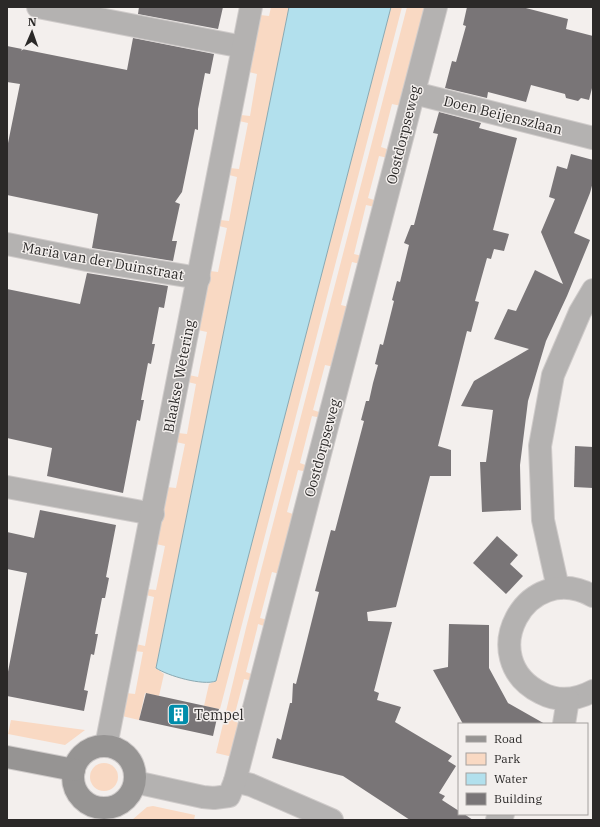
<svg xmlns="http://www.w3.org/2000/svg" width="600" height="827" viewBox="0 0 600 827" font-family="'IBM Plex Serif',serif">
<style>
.green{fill:#f9d9c3}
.water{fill:#b2e0ed;stroke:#8aa9b2}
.building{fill:#797577}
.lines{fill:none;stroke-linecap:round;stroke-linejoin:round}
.street-casing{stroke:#cfcbca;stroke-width:24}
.secondary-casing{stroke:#cfcbca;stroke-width:24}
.street{stroke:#b4b2b1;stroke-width:22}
.secondary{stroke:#969493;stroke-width:22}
.labels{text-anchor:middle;stroke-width:3;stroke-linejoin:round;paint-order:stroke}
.street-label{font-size:14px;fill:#2b2928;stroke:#f3efed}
.poi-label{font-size:14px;fill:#2b2928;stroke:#f3efed;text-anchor:start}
</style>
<rect width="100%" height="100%" fill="#f3efed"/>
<g class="green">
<path d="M271,7H289L156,668L164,674L159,696L145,693L139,720L122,716L126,693L135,694L143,652L135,651L136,644L145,646L154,597L146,595L147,589L156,590L165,546L156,544L167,487L176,488L185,444L176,442L178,433L187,434L196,384L188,382L189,375L198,377L207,332L198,330L210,271L218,272L227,228L219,226L220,220L229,221L237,177L229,175L230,168L239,169L248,123L239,121L241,115L250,116L257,74L249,72L260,15L269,16Z"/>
<path d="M391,7H402L220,709L204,706L209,684L216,681Z"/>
<path d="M407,7H427L401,106L392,104L381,147L390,150L388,158L379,156L368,198L377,201L375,207L366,205L354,254L362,256L360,264L352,262L341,305L349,307L334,367L325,365L313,410L322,413L321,418L312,416L300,463L308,466L307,472L298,470L287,512L296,515L280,574L272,572L260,618L268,620L267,627L258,624L257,629L246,672L254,675L253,681L244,679L233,721L242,724L233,757L216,753L246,628Z"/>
<path d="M11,720L85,730L65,745L8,734Z"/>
<circle cx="104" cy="777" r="14"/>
<path d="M153,806L195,815L194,820H132L147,807Z"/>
</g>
<path class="water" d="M289,7H391L216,681C203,686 168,676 156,668Z"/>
<g class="building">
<path d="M139,7H223L218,29L138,14Z"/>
<path d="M467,7H522L568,19L566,29L593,36V84L589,100L581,98L578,101L566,98L565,94L531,85L526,102L488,92L487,98L445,88L452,61L456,62L466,26L463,25Z"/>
<path d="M133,38L214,54L210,74L205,73L198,109V130L195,129L182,192L175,202L180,204L172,241H177L173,261L92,248L98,214L7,195V148L20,84L7,82V46L127,70Z"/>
<path d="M439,112L481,123L479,128L517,138L493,230L509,234L504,251L494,249L491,259L487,258L475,301L479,302L471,332L467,331L438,446L451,450V476H430L396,607L367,612L368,621L392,622L374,691L379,693L377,700L401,707L395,722L452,756L448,761L456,766L439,793L445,796L442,800L459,811V814H464L473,820H410L343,776L272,758L277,738L281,740L290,703H292L293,683L296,684L319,592L315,591L331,530L335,531L364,421L361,420L366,401H369L373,383L378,365L375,364L380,344L383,345L394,301L392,300L397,281L400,282L409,245L404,243L411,225H414L438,134L433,133Z"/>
<path d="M571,154L593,160V182L590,193L574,233L590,240L567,296L546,341L528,401L520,465L521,510L482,512L480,462H486L493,410L461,406L474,381L529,349L494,339L508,309L516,311L535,270L563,284L541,232L555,199L549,197L557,166L567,169Z"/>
<path d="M87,273L168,286L164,308L159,307L152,344H155L151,364L148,363L141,400H144L140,421L137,420L123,493L47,476L52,448L7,438V289L80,304Z"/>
<path d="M575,446L593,447V488L574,487Z"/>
<path d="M40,510L116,525L106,577L109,578L105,598H102L95,634H98L94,655L91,654L84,690L88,691L84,711L7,696V677L27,573L7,569V532L34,538Z"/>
<path d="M497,536L518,555L510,564L523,576L506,594L473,563Z"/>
<path d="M449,624L489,625V668L508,703L545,724H463L433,670L448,667Z"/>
<path d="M146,693L219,709L213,736L139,720Z"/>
</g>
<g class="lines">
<defs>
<g id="street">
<path d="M38,7L243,47"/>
<path d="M414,93L593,138"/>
<path d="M7,244L87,260L199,278"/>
<path d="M7,487L153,514"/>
<path d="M558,588L543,520L540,446L553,375L580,312L593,290"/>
<path d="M593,596C526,559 473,659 541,693C558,702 576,700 593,691"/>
<path d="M564,724L568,699"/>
<path d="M106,746L251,7"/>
<path d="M235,781L251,785L332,820"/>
<path d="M135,782L203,797L214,798L229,796L235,781L436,7"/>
<path d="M497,820L503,814"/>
</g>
<g id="secondary">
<circle cx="104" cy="777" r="31"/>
<path d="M7,757L74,770"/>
</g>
</defs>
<use href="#street" class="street-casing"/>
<use href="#secondary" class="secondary-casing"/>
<use href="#street" class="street"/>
<use href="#secondary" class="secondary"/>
</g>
<defs>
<symbol id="building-square" viewBox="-11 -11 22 22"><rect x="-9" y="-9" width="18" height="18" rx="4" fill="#008dab" stroke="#f3efed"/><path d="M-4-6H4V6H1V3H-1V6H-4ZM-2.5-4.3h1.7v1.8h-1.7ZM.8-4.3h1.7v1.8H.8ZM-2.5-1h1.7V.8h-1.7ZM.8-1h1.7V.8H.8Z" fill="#fff"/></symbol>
</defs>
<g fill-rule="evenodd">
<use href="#building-square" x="166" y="702" width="25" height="25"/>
</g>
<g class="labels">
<g class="street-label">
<text transform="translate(503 115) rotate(14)" y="5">Doen Beijenszlaan</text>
<text transform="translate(403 135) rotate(-76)" y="5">Oostdorpseweg</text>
<text transform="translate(103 261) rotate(10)" y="5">Maria van der Duinstraat</text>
<text transform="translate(179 376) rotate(-79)" y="5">Blaakse Wetering</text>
<text transform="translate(322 448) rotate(-75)" y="5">Oostdorpseweg</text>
</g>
<g class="poi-label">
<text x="194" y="720">Tempel</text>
</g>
</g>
<rect width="600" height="827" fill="none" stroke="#2b2928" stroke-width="16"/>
<rect x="458" y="723" width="130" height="92" fill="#f3efed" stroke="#a3a09e"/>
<rect x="466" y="736" width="20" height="6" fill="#969493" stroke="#a3a09e"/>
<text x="494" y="743" font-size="12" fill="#2b2928">Road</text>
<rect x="466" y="753" width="20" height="12" fill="#f9d9c3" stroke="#a3a09e"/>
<text x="494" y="763" font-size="12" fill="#2b2928">Park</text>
<rect x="466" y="773" width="20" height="12" fill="#b2e0ed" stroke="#a3a09e"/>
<text x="494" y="783" font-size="12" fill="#2b2928">Water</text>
<rect x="466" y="793" width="20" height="12" fill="#797577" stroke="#a3a09e"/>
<text x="494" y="803" font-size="12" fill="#2b2928">Building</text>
<g transform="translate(32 32) rotate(2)" stroke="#f3efed" stroke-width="3" paint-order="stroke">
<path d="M0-3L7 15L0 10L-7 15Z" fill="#2b2928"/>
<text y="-6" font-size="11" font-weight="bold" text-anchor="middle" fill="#2b2928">N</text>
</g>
</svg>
